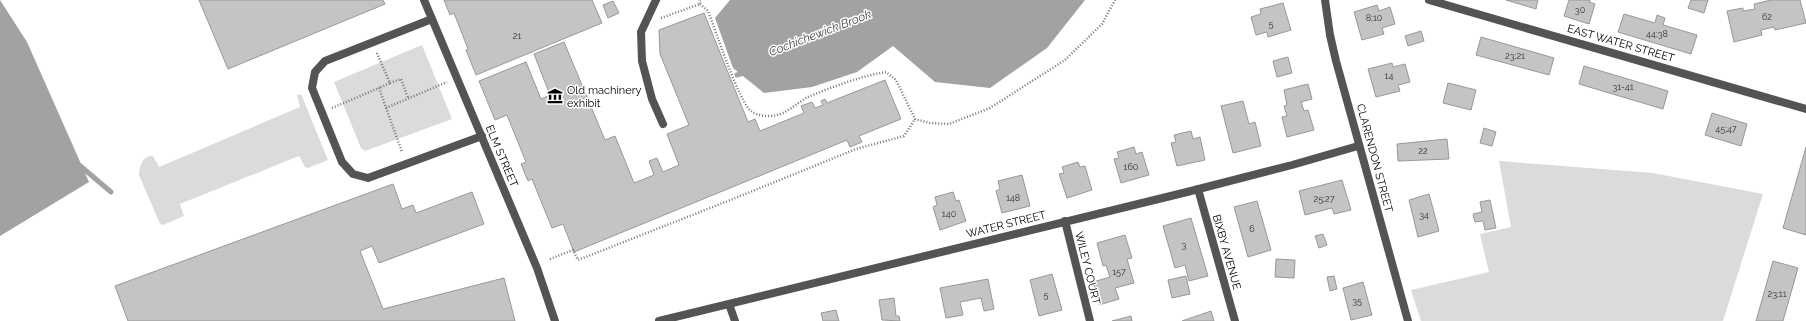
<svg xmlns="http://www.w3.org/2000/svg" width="1806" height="321" viewBox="0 0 1806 321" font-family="Raleway,sans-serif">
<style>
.green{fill:#dbdbdb}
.water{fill:#a2a2a2}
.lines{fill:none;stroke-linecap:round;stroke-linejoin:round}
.stream{stroke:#a2a2a2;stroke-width:5}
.building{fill:#c4c4c4;stroke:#989898}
.path{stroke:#767676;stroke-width:2.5;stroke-dasharray:1 2;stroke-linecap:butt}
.service{stroke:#545454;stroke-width:8}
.minor{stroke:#545454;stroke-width:8}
.tertiary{stroke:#545454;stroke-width:8}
.labels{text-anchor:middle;stroke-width:3;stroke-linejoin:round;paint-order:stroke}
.number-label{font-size:9px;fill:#313131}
.street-label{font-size:11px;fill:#000;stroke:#fff}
.poi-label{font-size:11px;fill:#000;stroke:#fff;text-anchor:start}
.water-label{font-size:12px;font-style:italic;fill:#434343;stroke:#fff}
</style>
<rect width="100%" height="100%" fill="#fff"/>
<g class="green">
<path d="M422,45L452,119L365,151L361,148L334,82Z"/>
<path d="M301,94L328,160L308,168L305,167L299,156L180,204L184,216L163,225L160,224L139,175C139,166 143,155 153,156L159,167L300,107L297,95Z"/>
<path d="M1499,161L1653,173L1763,194L1723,321H1421L1411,290L1489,272L1480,234L1511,227Z"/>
</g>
<g class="water">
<path d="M0,0L27,42L89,182L0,236Z"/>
<path d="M730,0H1085L1047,48L990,88L935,82L893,46L857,72L812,87L764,93L733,68L715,18Z"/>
</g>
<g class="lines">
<g class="stream">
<path d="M737,75L747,72"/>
<path d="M78,164L111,192"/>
</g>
</g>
<g class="building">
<path d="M199,0H383L385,4L228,69Z"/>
<path d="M444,0H592L602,23L476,75L466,50L468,49L454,13L450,15Z"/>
<path d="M1506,0H1538L1536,9Z"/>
<path d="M1569,0H1590L1589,2L1595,4L1589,24L1564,16Z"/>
<path d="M1691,0H1708L1704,13L1688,8Z"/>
<path d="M1771,0H1800L1806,23L1775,30L1774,27L1761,30L1762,35L1734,42L1727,11L1743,8V11L1755,9L1754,4Z"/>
<path d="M613,1L619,13L608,18L603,5Z"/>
<path d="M1283,3L1291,30L1268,37L1267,32L1256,35L1251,17L1261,14L1260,9Z"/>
<path d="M1377,5L1379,11L1390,7L1395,24L1382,28L1384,34L1362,40L1354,12Z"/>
<path d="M704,13L748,122L755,119L760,131L804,113L801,106L812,102L815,108L823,105L821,101L825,99L827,103L885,80L901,119L859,136L862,142L850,147L847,140L574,252L563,224L552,228L532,179L528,181L521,164L526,162L507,115L495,120L479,81L526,62L541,99L550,95L534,54L564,42L605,140L615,136L634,183L654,175L649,161L657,158L663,172L679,165L667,134L689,125L660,54L659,30Z"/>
<path d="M1624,14L1655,23L1657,15L1665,18L1663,25L1697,35L1691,54L1618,32Z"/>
<path d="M1421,31L1424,41L1408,46L1405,36Z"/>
<path d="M1481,37L1554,58L1549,75L1476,55Z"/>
<path d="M1288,57L1292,73L1277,77L1273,61Z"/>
<path d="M1392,63L1393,67L1405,64L1410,82L1398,85L1400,91L1376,97L1368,69Z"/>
<path d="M1584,66L1668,91L1663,109L1579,84Z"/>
<path d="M1448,83L1476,90L1471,110L1443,103Z"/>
<path d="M1308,84L1312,99L1301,102L1304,111L1308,110L1314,130L1287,137L1282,117L1287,116L1284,106L1287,105L1284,90Z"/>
<path d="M1243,101L1249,124L1255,122L1261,146L1233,153L1221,106Z"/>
<path d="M1712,113L1747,124L1741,146L1705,135Z"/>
<path d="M1484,128L1496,132L1492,146L1480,143Z"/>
<path d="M1191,131L1193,139L1200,137L1205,160L1177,166L1171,143L1176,142L1174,135Z"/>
<path d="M1447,139L1449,159L1398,161L1397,144Z"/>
<path d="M1134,147L1136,154L1142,152L1149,175L1121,183L1114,159L1119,158L1117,152Z"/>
<path d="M1806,147V235L1783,228Z"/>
<path d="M1078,162L1080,167L1085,166L1092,190L1067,198L1059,174L1064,173L1062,167Z"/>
<path d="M1022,175L1030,206L1002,213L996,191L1000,189L998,181Z"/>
<path d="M1342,180L1351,210L1334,214L1332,208L1305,215L1299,191Z"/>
<path d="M393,184L402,209L413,205L416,213L472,192L484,224L379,263L372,246L360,251L383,309L504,278L515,321H128L115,286Z"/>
<path d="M953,192L956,201L959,200L966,221L940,230L933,207L937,205L935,197Z"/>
<path d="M1429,194L1439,231L1418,237L1409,200Z"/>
<path d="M1490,200L1496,228L1485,230L1483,221L1475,222L1473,214L1482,212L1480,202Z"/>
<path d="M1257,201L1271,250L1248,257L1234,207Z"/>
<path d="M1191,218L1208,276L1189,281L1185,265L1175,268L1163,226Z"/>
<path d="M1323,234L1327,245L1319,248L1315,236Z"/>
<path d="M1125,235L1132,258L1127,259L1134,283L1115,288L1119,299L1099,305L1093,282L1110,277L1106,265L1103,266L1097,243Z"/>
<path d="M1276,259L1295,260L1294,278L1275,277Z"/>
<path d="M1773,261L1798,268L1783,321H1756Z"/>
<path d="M1052,274L1062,310L1039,316L1030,280Z"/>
<path d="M1186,276L1190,294L1172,298L1168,280Z"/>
<path d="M1334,276L1337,289L1330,291L1327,277Z"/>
<path d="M988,279L994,309L984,311L981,298L960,302L963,315L946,318L940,288Z"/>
<path d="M1363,282L1372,315L1351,320L1343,288Z"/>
<path d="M894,298L896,316H899L900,321L882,320L879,300Z"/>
<path d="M836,310L839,321H823L821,313Z"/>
<path d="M1211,311L1214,321H1182Z"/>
<path d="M1131,316L1132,321H1112Z"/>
</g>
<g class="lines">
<g class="path">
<path d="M700,4L708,11C715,29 739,102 751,111C757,116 769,117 777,115C789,112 798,102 808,97C832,87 861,76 886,72L896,80L915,119L930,123L949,124L990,108L1065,60L1102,24L1115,0"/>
<path d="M661,18L700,4V0"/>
<path d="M377,53L390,83L379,88"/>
<path d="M390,83L401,79L408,98"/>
<path d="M332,108L379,88L402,152"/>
<path d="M386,108L447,82"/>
<path d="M550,259L573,250L578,260L733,199L856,149L904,136L915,119"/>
</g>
<g class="service">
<path d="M656,0L641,32L642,61L652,99L663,124"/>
<path d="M432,19L325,61L315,72L312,88L342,162L353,174L368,178L482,136"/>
</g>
<g class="minor">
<path d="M1325,0L1330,35L1336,61L1408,321"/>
<path d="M1429,0L1806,109"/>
<path d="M1198,189L1235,321"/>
<path d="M1065,221L1090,321"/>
<path d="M729,304L735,321"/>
<path d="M659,321L1187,192L1292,165L1358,146"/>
</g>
<path class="tertiary" d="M424,0L537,268L555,321"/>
</g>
<defs>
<symbol id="museum-bare" viewBox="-9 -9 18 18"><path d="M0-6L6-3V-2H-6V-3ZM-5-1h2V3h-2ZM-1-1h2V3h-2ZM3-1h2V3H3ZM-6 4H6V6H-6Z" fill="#000" stroke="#fff" stroke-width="2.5" paint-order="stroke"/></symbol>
</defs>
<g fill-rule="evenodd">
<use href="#museum-bare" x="544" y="85" width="22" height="22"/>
</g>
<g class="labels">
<g class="number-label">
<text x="1580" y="13">30</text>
<text x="1767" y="20">62</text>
<text x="1374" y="21">8;10</text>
<text x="1271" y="27">5</text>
<text x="1657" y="37">44;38</text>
<text x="517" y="39">21</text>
<text x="1515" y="59">23;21</text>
<text x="1389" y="79">14</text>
<text x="1623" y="90">31-41</text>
<text x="1726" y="132">45;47</text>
<text x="1423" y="154">22</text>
<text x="1131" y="170">160</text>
<text x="1013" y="201">148</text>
<text x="1324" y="202">25;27</text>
<text x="949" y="217">140</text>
<text x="1424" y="218">34</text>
<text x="1252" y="232">6</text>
<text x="1184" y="248">3</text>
<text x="1119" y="275">157</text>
<text x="1777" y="297">23;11</text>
<text x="1046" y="298">5</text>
<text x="1357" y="304">35</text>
</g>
<g class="street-label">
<text transform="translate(1621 43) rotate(16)" y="4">EAST WATER STREET</text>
<text transform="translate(502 156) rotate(67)" y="4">ELM STREET</text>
<text transform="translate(1375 158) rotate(75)" y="4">CLARENDON STREET</text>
<text transform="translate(1006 224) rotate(-14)" y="4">WATER STREET</text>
<text transform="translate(1227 252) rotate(74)" y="4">BIXBY AVENUE</text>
<text transform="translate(1088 268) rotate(76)" y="4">WILEY COURT</text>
</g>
<g class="poi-label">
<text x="567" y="94">Old machinery<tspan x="567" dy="13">exhibit</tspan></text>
</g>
<g class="water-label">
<text transform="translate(820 33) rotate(-21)" y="4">Cochichewick Brook</text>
</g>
</g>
</svg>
